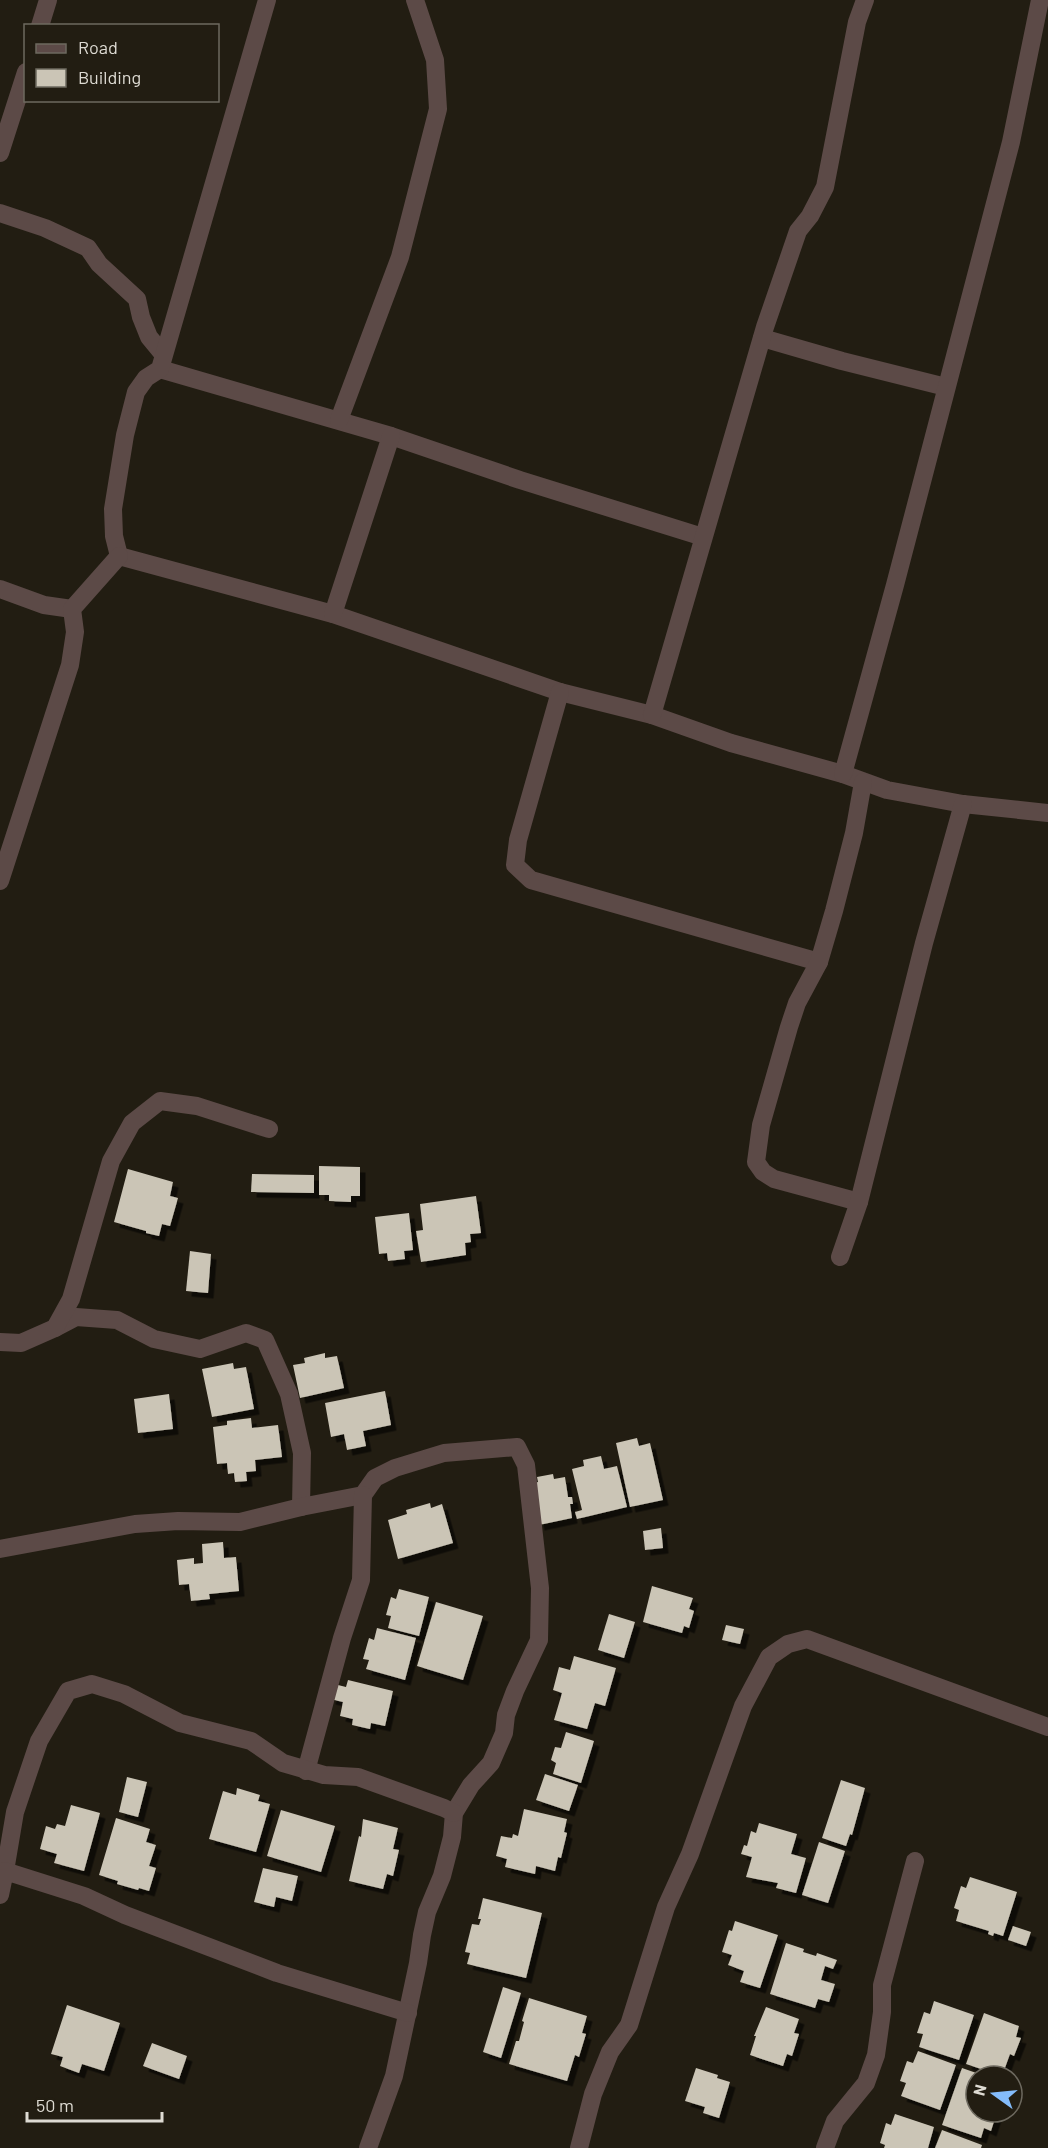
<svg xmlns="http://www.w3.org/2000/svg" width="1048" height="2148" viewBox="0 0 1048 2148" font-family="Barlow,sans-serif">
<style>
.building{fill:#cbc5b6;filter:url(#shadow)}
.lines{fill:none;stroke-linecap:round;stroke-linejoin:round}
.street{stroke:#5c4a47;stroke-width:18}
</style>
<defs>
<filter id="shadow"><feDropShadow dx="5.5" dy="5.5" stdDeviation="0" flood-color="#0009"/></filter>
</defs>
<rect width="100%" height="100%" fill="#221d12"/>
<g class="building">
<path d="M319,1166L360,1167V1196H351V1202L329,1201V1195H319Z"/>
<path d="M128,1169L173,1182L170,1196L178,1198L170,1226L162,1224L159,1236L146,1233V1231L114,1222Z"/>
<path d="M252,1174L314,1175V1193L251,1192Z"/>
<path d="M476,1196L481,1233L470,1234L471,1242L465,1243L466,1255L421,1262L416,1231L423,1230L420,1204Z"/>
<path d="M409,1213L413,1250L404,1251L405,1259L388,1261L387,1253L379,1254L375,1217Z"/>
<path d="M190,1251L211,1254L208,1293L186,1291Z"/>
<path d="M325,1353V1358L337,1356L344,1388L300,1398L293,1365L305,1363L304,1358Z"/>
<path d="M233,1363L234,1369L246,1367L254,1409L212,1417L202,1369Z"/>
<path d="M385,1391L391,1425L363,1431L366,1446L347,1450L344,1434L331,1437L325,1403Z"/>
<path d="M169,1394L173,1429L138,1433L134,1399Z"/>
<path d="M251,1418L252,1428L278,1425L282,1457L255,1460L256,1471L246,1472L247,1481L235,1482L234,1473L228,1474L227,1463L217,1464L213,1427L227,1425V1421Z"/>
<path d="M637,1438L639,1446L650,1443L663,1500L630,1507L616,1443Z"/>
<path d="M601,1456L604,1469L617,1466L627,1507L577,1519L575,1512L582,1510L572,1469L584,1466L583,1460Z"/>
<path d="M553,1474L554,1479L565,1477L568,1497H572L573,1504H570L572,1518L539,1525L531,1484L538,1482L537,1477Z"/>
<path d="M430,1503L431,1508L442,1504L453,1543L398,1559L388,1520L407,1514L406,1510Z"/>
<path d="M661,1528L663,1548L645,1550L643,1531Z"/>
<path d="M223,1542L224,1558L236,1557L239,1591L209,1594L210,1599L191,1601L189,1584L179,1585L177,1560L194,1558V1564L203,1563L202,1544Z"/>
<path d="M652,1586L693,1598L689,1609L694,1611L689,1628L684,1626L682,1633L643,1622Z"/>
<path d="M399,1589L429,1597L419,1636L388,1628L391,1616L386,1615L391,1597L396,1599Z"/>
<path d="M436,1602L483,1616L463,1680L417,1666Z"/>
<path d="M609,1614L635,1622L624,1658L598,1650Z"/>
<path d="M726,1625L744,1629L740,1644L722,1640Z"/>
<path d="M377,1628L416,1638L405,1680L366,1669L369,1660L363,1659L369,1638L374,1640Z"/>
<path d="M574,1656L616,1668L605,1706L595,1703L587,1729L554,1720L562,1693L553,1690L559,1667L570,1670Z"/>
<path d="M348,1680L393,1691L385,1726L371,1723L370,1729L352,1725L353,1719L340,1716L343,1702L330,1699L334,1684L346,1687Z"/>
<path d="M566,1732L594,1741L581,1783L553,1774L556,1763L551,1760L555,1747L561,1748Z"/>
<path d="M545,1774L578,1785L569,1811L536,1800Z"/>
<path d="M127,1777L147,1782L138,1817L119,1812Z"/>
<path d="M841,1780L865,1788L852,1835L850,1834L846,1846L822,1838Z"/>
<path d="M237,1788L260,1795L258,1801L270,1804L256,1852L209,1839L223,1791L236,1795Z"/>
<path d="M71,1805L100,1813L84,1871L54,1863L57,1854L40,1849L46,1826L55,1829L57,1824L65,1826Z"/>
<path d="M524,1809L567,1819L564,1832L567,1833L561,1858L558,1857L555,1871L536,1866L535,1874L505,1867L507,1859L496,1856L501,1836L512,1838L513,1834L518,1836Z"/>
<path d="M281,1810L335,1826L321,1872L267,1856Z"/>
<path d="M116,1818L150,1829L146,1842L156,1845L149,1866L156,1868L149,1891L139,1888L138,1890L117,1884L118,1881L99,1875Z"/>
<path d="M363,1819L398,1828L393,1849L399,1850L393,1876L387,1874L383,1889L349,1881L359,1836L361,1837Z"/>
<path d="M759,1823L797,1834L791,1854L806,1858L796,1893L776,1888L778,1883L746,1877L752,1857L741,1854L744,1845L747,1846L751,1831L756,1833Z"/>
<path d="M819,1842L845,1851L828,1903L802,1895Z"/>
<path d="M263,1868L298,1876L292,1901L276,1897L274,1907L254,1902Z"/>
<path d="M970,1877L1017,1892L1003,1936L994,1933L993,1936L988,1934L989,1931L956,1921L959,1910L954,1908L961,1886L966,1888Z"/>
<path d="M483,1898L542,1913L526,1978L467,1964L470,1953L465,1952L472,1924L479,1925L481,1919H478Z"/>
<path d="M735,1921L778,1935L760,1988L740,1982L744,1971L728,1965L732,1955L722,1952L729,1930L732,1931Z"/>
<path d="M1013,1926L1031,1932L1026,1946L1008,1940Z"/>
<path d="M786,1943L804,1949L803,1952L816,1956L817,1953L837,1960L833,1969L825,1966L821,1980L835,1984L829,2002L818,1999L815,2008L770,1994Z"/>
<path d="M503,1987L521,1993L501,2058L483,2052Z"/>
<path d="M529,1998L587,2016L582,2033L586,2034L579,2057L575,2055L567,2081L509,2064L516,2041H519L524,2022L522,2021Z"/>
<path d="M934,2001L974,2015L959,2060L919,2047L923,2034L917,2033L924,2012L930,2014Z"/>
<path d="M67,2005L120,2023L104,2071L82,2064L79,2073L60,2066L63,2057L51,2054Z"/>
<path d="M766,2007L799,2019L794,2033L799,2034L792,2056L787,2054L783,2066L750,2055L756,2036H754Z"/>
<path d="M984,2013L1019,2026L1016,2037L1021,2038L1014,2056L1010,2054L1002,2076L966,2064Z"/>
<path d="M152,2043L187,2056L179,2079L143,2066Z"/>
<path d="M918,2051L956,2065L940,2110L901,2096L906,2083L900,2081L907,2061L913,2063Z"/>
<path d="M696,2068L718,2075L717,2078L730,2082L719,2118L703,2113L705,2107L685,2101Z"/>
<path d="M962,2068L985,2076H976V2112H997L991,2131L984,2128L981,2138L942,2125Z"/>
<path d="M895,2114L934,2127L928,2148H884L885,2145L880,2143L886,2123L891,2125Z"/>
<path d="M942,2130L982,2145L981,2148H935Z"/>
</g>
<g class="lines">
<g class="street">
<path d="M40,26L48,0"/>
<path d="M0,153L26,72"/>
<path d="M0,213L45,228L88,248L99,264L137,299L141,317L149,337L163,354"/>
<path d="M762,338L842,361L946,387"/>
<path d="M160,369L391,436L520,480L703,537"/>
<path d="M339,420L400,257L438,109L435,60L415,0"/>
<path d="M119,556L333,614L560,692L652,715L731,743L843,774L887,790L963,804L1048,813"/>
<path d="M119,556L114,536L113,509L125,435L136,392L146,378L160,369L267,0"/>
<path d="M0,589L44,605L72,609"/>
<path d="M333,614L391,436"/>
<path d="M560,692L518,840L515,865L531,880L819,962"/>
<path d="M652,715L765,327L798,231L810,216L825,187L857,22L865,0"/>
<path d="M843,774L895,585L1011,142L1040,0"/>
<path d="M0,881L70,665L75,632L72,609L119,556"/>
<path d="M859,1202L774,1179L763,1172L756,1162L761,1125L789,1027L797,1003L819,962L834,911L854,833L863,782"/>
<path d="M840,1257L859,1202L924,943L963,804"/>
<path d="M55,1328L76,1317L117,1320L154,1339L200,1349L246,1333L265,1340L289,1394L302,1453L301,1507"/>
<path d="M0,1342L21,1343L55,1328L71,1299L111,1161L132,1123L160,1101L197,1106L269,1129"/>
<path d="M0,1549L135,1524L178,1521L240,1522L301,1507L363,1495L375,1478L395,1468L444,1453L517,1447L526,1465L540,1588L539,1640L515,1691L506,1715L504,1733L491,1763L471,1785L454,1813L452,1837L442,1876L427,1912L422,1935L418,1963L394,2076L368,2148"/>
<path d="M306,1771L342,1638L361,1580L363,1495"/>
<path d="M5,1871L15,1812L39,1741L68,1691L92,1684L124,1694L180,1723L251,1741L283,1763L324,1775L358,1777L444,1808L454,1813"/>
<path d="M0,1895L5,1871L84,1896L125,1915L277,1973L408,2013"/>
<path d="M579,2148L593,2094L610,2052L629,2025L666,1907L690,1854L743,1706L769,1657L788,1644L807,1639L1048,1727"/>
<path d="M825,2148L835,2121L866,2083L876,2055L882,2012V1985L915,1861"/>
</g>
</g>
<rect x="24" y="24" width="195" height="78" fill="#221d12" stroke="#6d695f" stroke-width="1.5"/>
<rect x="36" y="44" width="30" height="9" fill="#5c4a47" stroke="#6d695f" stroke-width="1.5"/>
<text x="78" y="54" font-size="18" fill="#dedbd3">Road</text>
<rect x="36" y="69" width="30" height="18" fill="#cbc5b6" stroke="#6d695f" stroke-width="1.5"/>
<text x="78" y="84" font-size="18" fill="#dedbd3">Building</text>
<g transform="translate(994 2094) rotate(285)"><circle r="28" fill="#221d12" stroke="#6d695f" stroke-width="1.5"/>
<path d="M0-4.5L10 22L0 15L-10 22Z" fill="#84bcfb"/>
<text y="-9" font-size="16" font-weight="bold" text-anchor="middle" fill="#dedbd3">N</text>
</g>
<path d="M27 2112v9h135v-9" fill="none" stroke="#dedbd3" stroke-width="3"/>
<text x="36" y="2112" font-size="18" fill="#dedbd3" stroke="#221d12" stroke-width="4.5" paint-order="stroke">50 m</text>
</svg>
